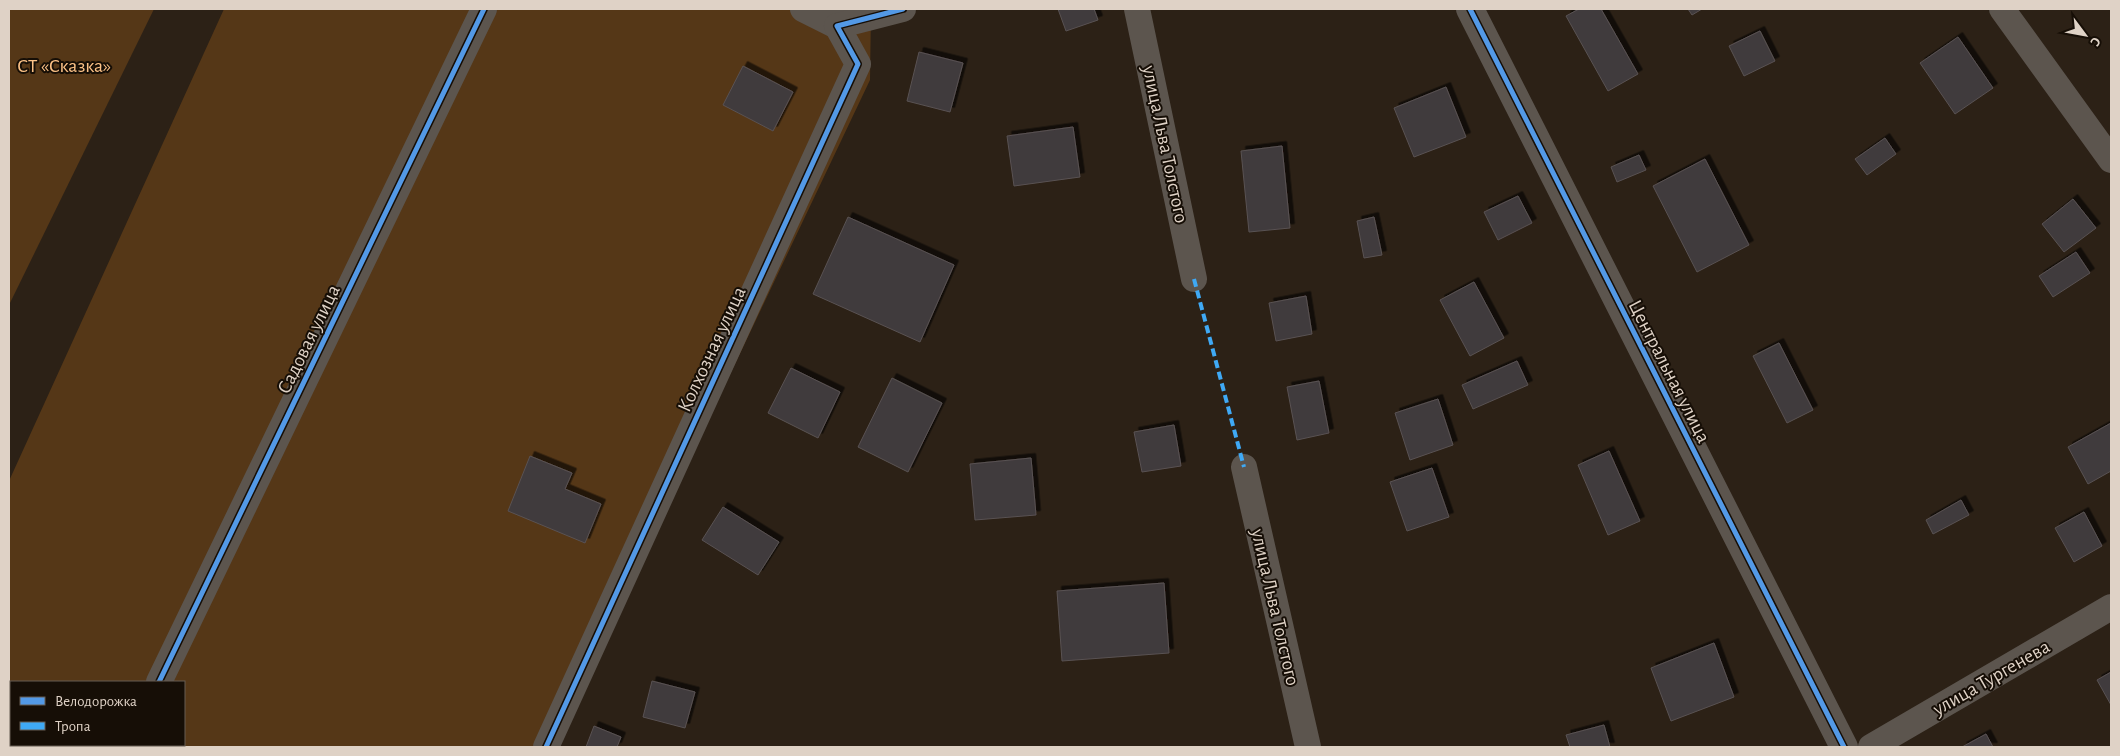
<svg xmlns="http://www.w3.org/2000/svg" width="2120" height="756" viewBox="0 0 2120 756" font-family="'Alegreya Sans',sans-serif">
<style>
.green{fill:#553717;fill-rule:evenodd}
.building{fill:#403a3c;stroke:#595253;filter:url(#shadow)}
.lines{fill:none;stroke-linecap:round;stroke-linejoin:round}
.minor{stroke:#5c554e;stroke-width:26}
.tertiary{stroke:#5c554e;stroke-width:28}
.quiet{stroke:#3fa9f5;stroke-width:4;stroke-dasharray:8 4;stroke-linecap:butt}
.cycleway-casing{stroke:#160e06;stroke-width:8}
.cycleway{stroke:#5399e6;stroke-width:5}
.labels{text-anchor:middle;stroke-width:4;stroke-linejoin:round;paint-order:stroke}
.park-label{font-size:20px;fill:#fcc287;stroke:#160e06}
.street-label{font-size:20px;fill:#dfd2c6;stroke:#160e06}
</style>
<defs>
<filter id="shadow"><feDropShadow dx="4.5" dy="-4.5" stdDeviation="0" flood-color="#0009"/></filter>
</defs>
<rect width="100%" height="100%" fill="#2c2116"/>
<g class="green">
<path d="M9,9H154L9,305Z"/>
<path d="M224,9H871L870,80L553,747H9V481ZM11,682H184V745H11Z"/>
</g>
<g class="building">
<path d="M1058,9H1094L1098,20L1066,31Z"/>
<path d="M1579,9H1601L1638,74L1608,91L1566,16Z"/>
<path d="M1688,9H1702L1692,15Z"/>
<path d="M1760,31L1775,61L1744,76L1729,46Z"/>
<path d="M1958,37L1993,88L1955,114L1920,63Z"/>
<path d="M919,52L963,63L950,112L907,101Z"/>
<path d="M743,66L793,92L773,131L723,105Z"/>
<path d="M1446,87L1466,137L1414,157L1394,108Z"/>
<path d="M1073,127L1080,177L1014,186L1007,136Z"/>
<path d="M1885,138L1896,154L1867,175L1855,159Z"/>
<path d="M1282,146L1290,228L1249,232L1241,151Z"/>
<path d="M1639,155L1646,170L1617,182L1611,167Z"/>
<path d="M1705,159L1749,245L1697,272L1653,186Z"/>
<path d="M1518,196L1532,223L1498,240L1484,212Z"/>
<path d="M2073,199L2096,228L2064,252L2042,224Z"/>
<path d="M848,217L954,265L920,342L813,294Z"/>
<path d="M1374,217L1382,255L1364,258L1357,221Z"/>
<path d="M2076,252L2090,273L2053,297L2039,276Z"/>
<path d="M1474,282L1504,338L1470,356L1440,300Z"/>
<path d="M1306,296L1312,334L1276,341L1269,303Z"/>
<path d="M1779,343L1813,410L1787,423L1753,356Z"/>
<path d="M1517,361L1528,385L1473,409L1462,385Z"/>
<path d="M791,368L840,392L818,438L768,413Z"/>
<path d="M892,378L942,403L908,472L858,447Z"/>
<path d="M1319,381L1329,433L1297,440L1287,387Z"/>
<path d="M1438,399L1453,445L1410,460L1395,413Z"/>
<path d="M2111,423V471L2088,484L2068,447Z"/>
<path d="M1174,425L1181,466L1142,472L1134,432Z"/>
<path d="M1609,451L1640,521L1608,535L1578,465Z"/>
<path d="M530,456L572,473L565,489L601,504L585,543L508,511Z"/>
<path d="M1031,458L1036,515L975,520L970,464Z"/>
<path d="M1432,468L1449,517L1407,531L1390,482Z"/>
<path d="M1961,500L1969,515L1933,534L1926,520Z"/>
<path d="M723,507L779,542L758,575L702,540Z"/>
<path d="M2084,512L2102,546L2074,562L2055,528Z"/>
<path d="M1164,583L1169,653L1062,661L1057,591Z"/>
<path d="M1714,643L1734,697L1671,721L1651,668Z"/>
<path d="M2111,672V705L2097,680Z"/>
<path d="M652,681L695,692L685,728L643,717Z"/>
<path d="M1604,725L1610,747H1570L1566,735Z"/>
<path d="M594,726L621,737L617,747H586Z"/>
<path d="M1986,734L1993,747H1962Z"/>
</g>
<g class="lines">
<g class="minor">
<path d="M803,9L837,26L836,9"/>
<path d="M1137,9L1194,279"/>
<path d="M2002,9L2111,160"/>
<path d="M1244,467L1308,747"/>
<path d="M159,682L484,9"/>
<path d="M127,747L128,745"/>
<path d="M546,747L858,64L837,26L903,9"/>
<path d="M1871,747L2111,607"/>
</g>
<path class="tertiary" d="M1470,9L1844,747"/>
<path class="quiet" d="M1194,279L1244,467"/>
<defs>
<g id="cycleway">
<path d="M1470,9L1844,747"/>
<path d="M159,682L484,9"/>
<path d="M546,747L858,64L837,26L903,9"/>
</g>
</defs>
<use href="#cycleway" class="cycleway-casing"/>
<use href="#cycleway" class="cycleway"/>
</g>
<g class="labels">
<g class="park-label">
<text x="64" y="72">СТ «Сказка»</text>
</g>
<g class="street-label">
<text transform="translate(1166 144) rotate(78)" y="7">улица Льва Толстого</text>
<text transform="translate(308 339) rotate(-64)" y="7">Садовая улица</text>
<text transform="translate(711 349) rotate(-65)" y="7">Колхозная улица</text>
<text transform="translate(1670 371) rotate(63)" y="7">Центральная улица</text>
<text transform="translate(1276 607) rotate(77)" y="7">улица Льва Толстого</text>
<text transform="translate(1991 677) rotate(-30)" y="7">улица Тургенева</text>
</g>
</g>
<rect width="2120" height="756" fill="none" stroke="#dfd2c6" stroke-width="20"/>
<rect x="10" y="681" width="175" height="65" fill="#160e06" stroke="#665c53"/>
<rect x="20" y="697" width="25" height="8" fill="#5399e6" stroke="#665c53"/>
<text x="55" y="706" font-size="15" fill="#dfd2c6">Велодорожка</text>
<rect x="20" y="722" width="25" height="8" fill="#3fa9f5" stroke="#665c53"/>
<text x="55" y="731" font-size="15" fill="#dfd2c6">Тропа</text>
<g transform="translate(2085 35) rotate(122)" stroke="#160e06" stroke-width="4" paint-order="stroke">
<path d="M0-4L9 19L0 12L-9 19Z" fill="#dfd2c6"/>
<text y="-8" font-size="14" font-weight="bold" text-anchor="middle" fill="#dfd2c6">С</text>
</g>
</svg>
